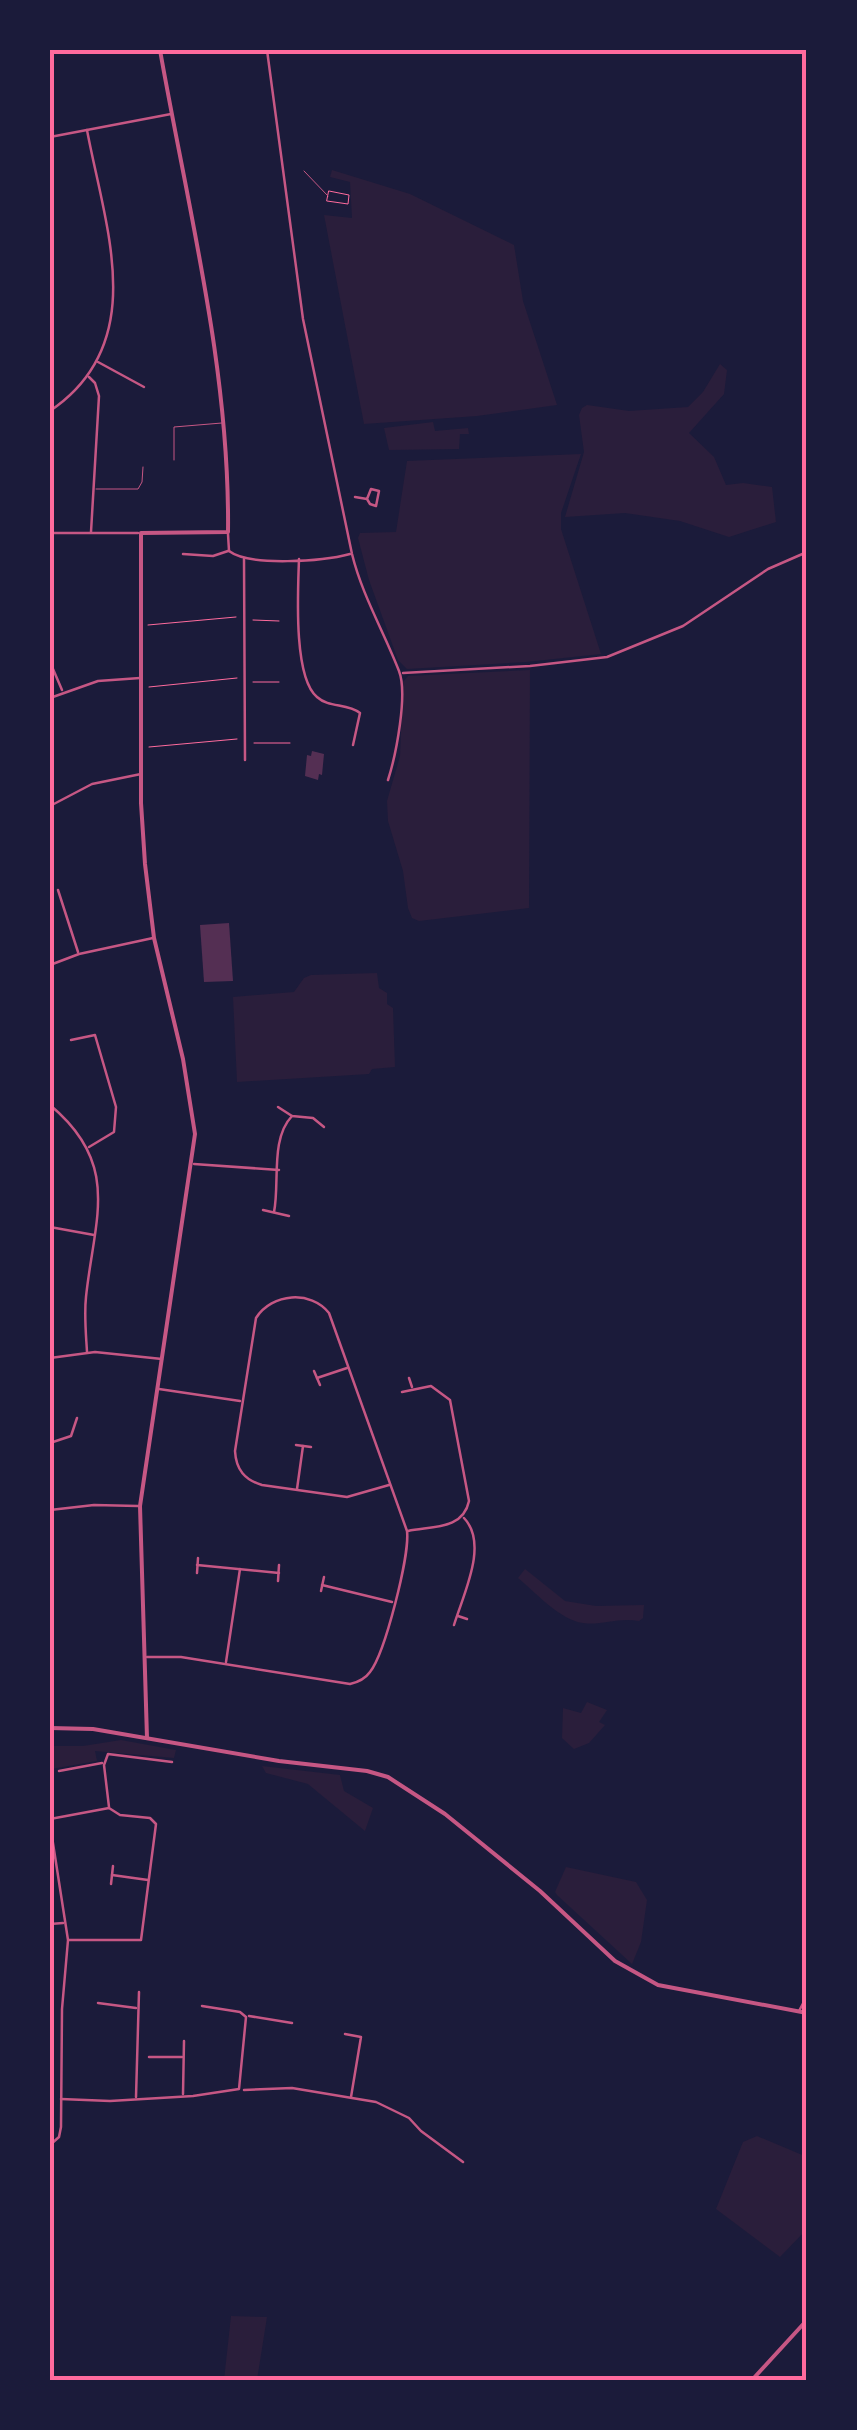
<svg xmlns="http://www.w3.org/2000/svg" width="857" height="2430" viewBox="0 0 857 2430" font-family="'Exo 2',sans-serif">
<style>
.green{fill:#2a1e3b}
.building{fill:#542f53}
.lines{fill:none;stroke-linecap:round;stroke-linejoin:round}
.path{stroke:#ff6b9d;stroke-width:1}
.service{stroke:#c65784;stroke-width:1}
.minor{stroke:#c65784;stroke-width:2.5}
.tertiary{stroke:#c65784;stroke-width:4}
.neatline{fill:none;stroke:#ff6b9d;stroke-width:4}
</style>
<rect width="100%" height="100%" fill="#1b1b3a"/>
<g class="green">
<path d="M332,170L410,194L514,245L523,301L557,405L477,416L364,424L324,215L352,218L350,182L330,177Z"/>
<path d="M720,364L727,370L724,394L689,433L714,457L726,485L743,483L772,487L776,522L729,537L680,521L625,513L565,517L584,452L579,415L582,408L587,405L629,411L688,407L703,392Z"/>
<path d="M433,422L435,431L468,428L469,434H460L459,449L389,450L384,428Z"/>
<path d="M581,454L561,513V529L601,654L526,662L407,669L398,660L369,580L358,538L360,533L396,532L407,461Z"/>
<path d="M530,670L529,908L419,921L412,918L408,908L403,871L388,821L387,801L400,756L403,682L408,676Z"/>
<path d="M377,973L379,988L387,993V1004L393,1008L395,1067L372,1069L369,1074L237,1082L233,997L294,992L304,978L311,975Z"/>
<path d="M525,1569L565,1601L596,1606L644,1605L643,1618L639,1621C617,1617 601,1626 583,1623C560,1620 535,1592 518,1578Z"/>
<path d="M587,1702L607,1710L599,1722L605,1725L589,1743L574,1749L562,1738L563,1708L581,1713Z"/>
<path d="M121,1740L176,1750L174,1758L95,1751L97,1761L51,1769L50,1746H83Z"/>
<path d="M262,1766L340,1775L344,1791L373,1808L365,1831L308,1784L266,1773Z"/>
<path d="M566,1867L636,1882L647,1900L641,1942L632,1964L557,1895L555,1892Z"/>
<path d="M757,2136L807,2157V2229L780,2257L716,2209L743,2142Z"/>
<path d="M231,2316L267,2317L257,2380H224Z"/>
</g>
<g class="building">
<path d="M312,751L324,754L322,775L319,774L318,780L305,776L307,755L311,756Z"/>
<path d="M229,923L233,981L204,982L200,925Z"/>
</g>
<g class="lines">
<g class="path">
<path d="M329,191L349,195L348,204L327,201Z"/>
<path d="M253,620L279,621"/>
<path d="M148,625L236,617"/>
<path d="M253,682H279"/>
<path d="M149,687L237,678"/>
<path d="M254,743H290"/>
<path d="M149,747L237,739"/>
</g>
<g class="service">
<path d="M304,171L328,196"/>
<path d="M174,460V427L222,423"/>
<path d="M96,489H138L142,482L143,467"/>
</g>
<g class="minor">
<path d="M267,50L303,319L352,554C362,595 384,632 399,671C408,694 396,755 388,780"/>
<path d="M50,137L171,114"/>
<path d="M98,362L144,387"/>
<path d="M89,377L95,383L99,396L91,532"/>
<path d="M50,411C151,343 105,227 87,130"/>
<path d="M355,497L367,499L370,504L376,506L379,491L371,489L367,499"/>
<path d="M50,533H138"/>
<path d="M228,534L229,551"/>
<path d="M229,551C250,567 324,561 350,554"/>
<path d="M183,554L213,556L228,551"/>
<path d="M244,559L245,760"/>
<path d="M299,559C298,590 293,677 317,697C329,708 347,703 360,713L353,745"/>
<path d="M50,662L62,690"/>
<path d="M403,673L530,666L607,657L683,626L768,569L807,552"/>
<path d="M50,698L98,681L140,678"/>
<path d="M50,806L92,784L141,774"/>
<path d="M58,890L78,952"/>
<path d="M50,965L79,954L153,938"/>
<path d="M71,1040L95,1035L116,1107L114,1132L89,1147"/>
<path d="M50,1105C122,1165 94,1219 86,1297C84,1315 86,1334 87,1352"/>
<path d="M278,1107L292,1116L313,1118L324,1127"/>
<path d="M194,1164L279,1170"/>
<path d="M263,1210L289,1216"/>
<path d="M274,1212C280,1183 270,1139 292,1116"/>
<path d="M50,1227L94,1235"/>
<path d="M50,1358L95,1352L162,1359"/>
<path d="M314,1371L320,1385"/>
<path d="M317,1378L347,1368"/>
<path d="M409,1378L412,1387"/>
<path d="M159,1389L240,1401"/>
<path d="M402,1392L431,1386L450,1400L469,1501C463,1530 432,1526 408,1531"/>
<path d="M50,1443L71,1436L77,1418"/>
<path d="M296,1445L311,1447"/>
<path d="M297,1489L303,1446"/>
<path d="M50,1510L94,1505L138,1506"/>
<path d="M197,1565L279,1573"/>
<path d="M197,1573L198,1558"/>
<path d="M278,1581L279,1565"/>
<path d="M322,1585L392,1602"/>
<path d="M321,1591L324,1577"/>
<path d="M50,1600L52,1619"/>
<path d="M458,1616L467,1619"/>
<path d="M454,1625C463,1595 489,1544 464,1518"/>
<path d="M147,1657H181L350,1684C359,1682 365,1679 370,1672C385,1653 410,1555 407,1531L329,1313C311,1290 272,1293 256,1318L235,1451C236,1470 245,1480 262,1485L347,1497L389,1485"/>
<path d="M226,1662L240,1569"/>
<path d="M59,1771L102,1763"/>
<path d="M109,1807L104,1765L108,1754L172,1762"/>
<path d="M50,1819L109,1808L120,1815L150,1818L156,1824L141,1940H69"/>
<path d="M50,1824L68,1940L62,2009L61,2127L59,2137L50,2145"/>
<path d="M112,1875L148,1880"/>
<path d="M111,1884L113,1866"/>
<path d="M50,1924L63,1923"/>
<path d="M98,2003L136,2008"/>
<path d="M799,2011L807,1996"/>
<path d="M249,2016L292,2023"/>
<path d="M345,2034L361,2037L351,2097"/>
<path d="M149,2057H182"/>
<path d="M244,2090L292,2088L376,2102L409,2118L421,2131L463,2162"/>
<path d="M183,2094L184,2041"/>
<path d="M136,2097L139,1992"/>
<path d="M61,2099L110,2101L193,2096L239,2089L246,2017L240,2012L202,2006"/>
</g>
<g class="tertiary">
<path d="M50,1728L93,1729L279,1761L367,1771L388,1777L445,1814L540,1891L615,1961L658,1985L807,2013"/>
<path d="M147,1738L140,1506L195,1134L183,1059L154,938L145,864L141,803V533L228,532C230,370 188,209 160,50"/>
<path d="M752,2380L807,2320"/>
</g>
</g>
<rect width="857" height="2430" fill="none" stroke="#1b1b3a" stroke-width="105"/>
<rect x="52" y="52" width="752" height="2326" class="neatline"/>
</svg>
